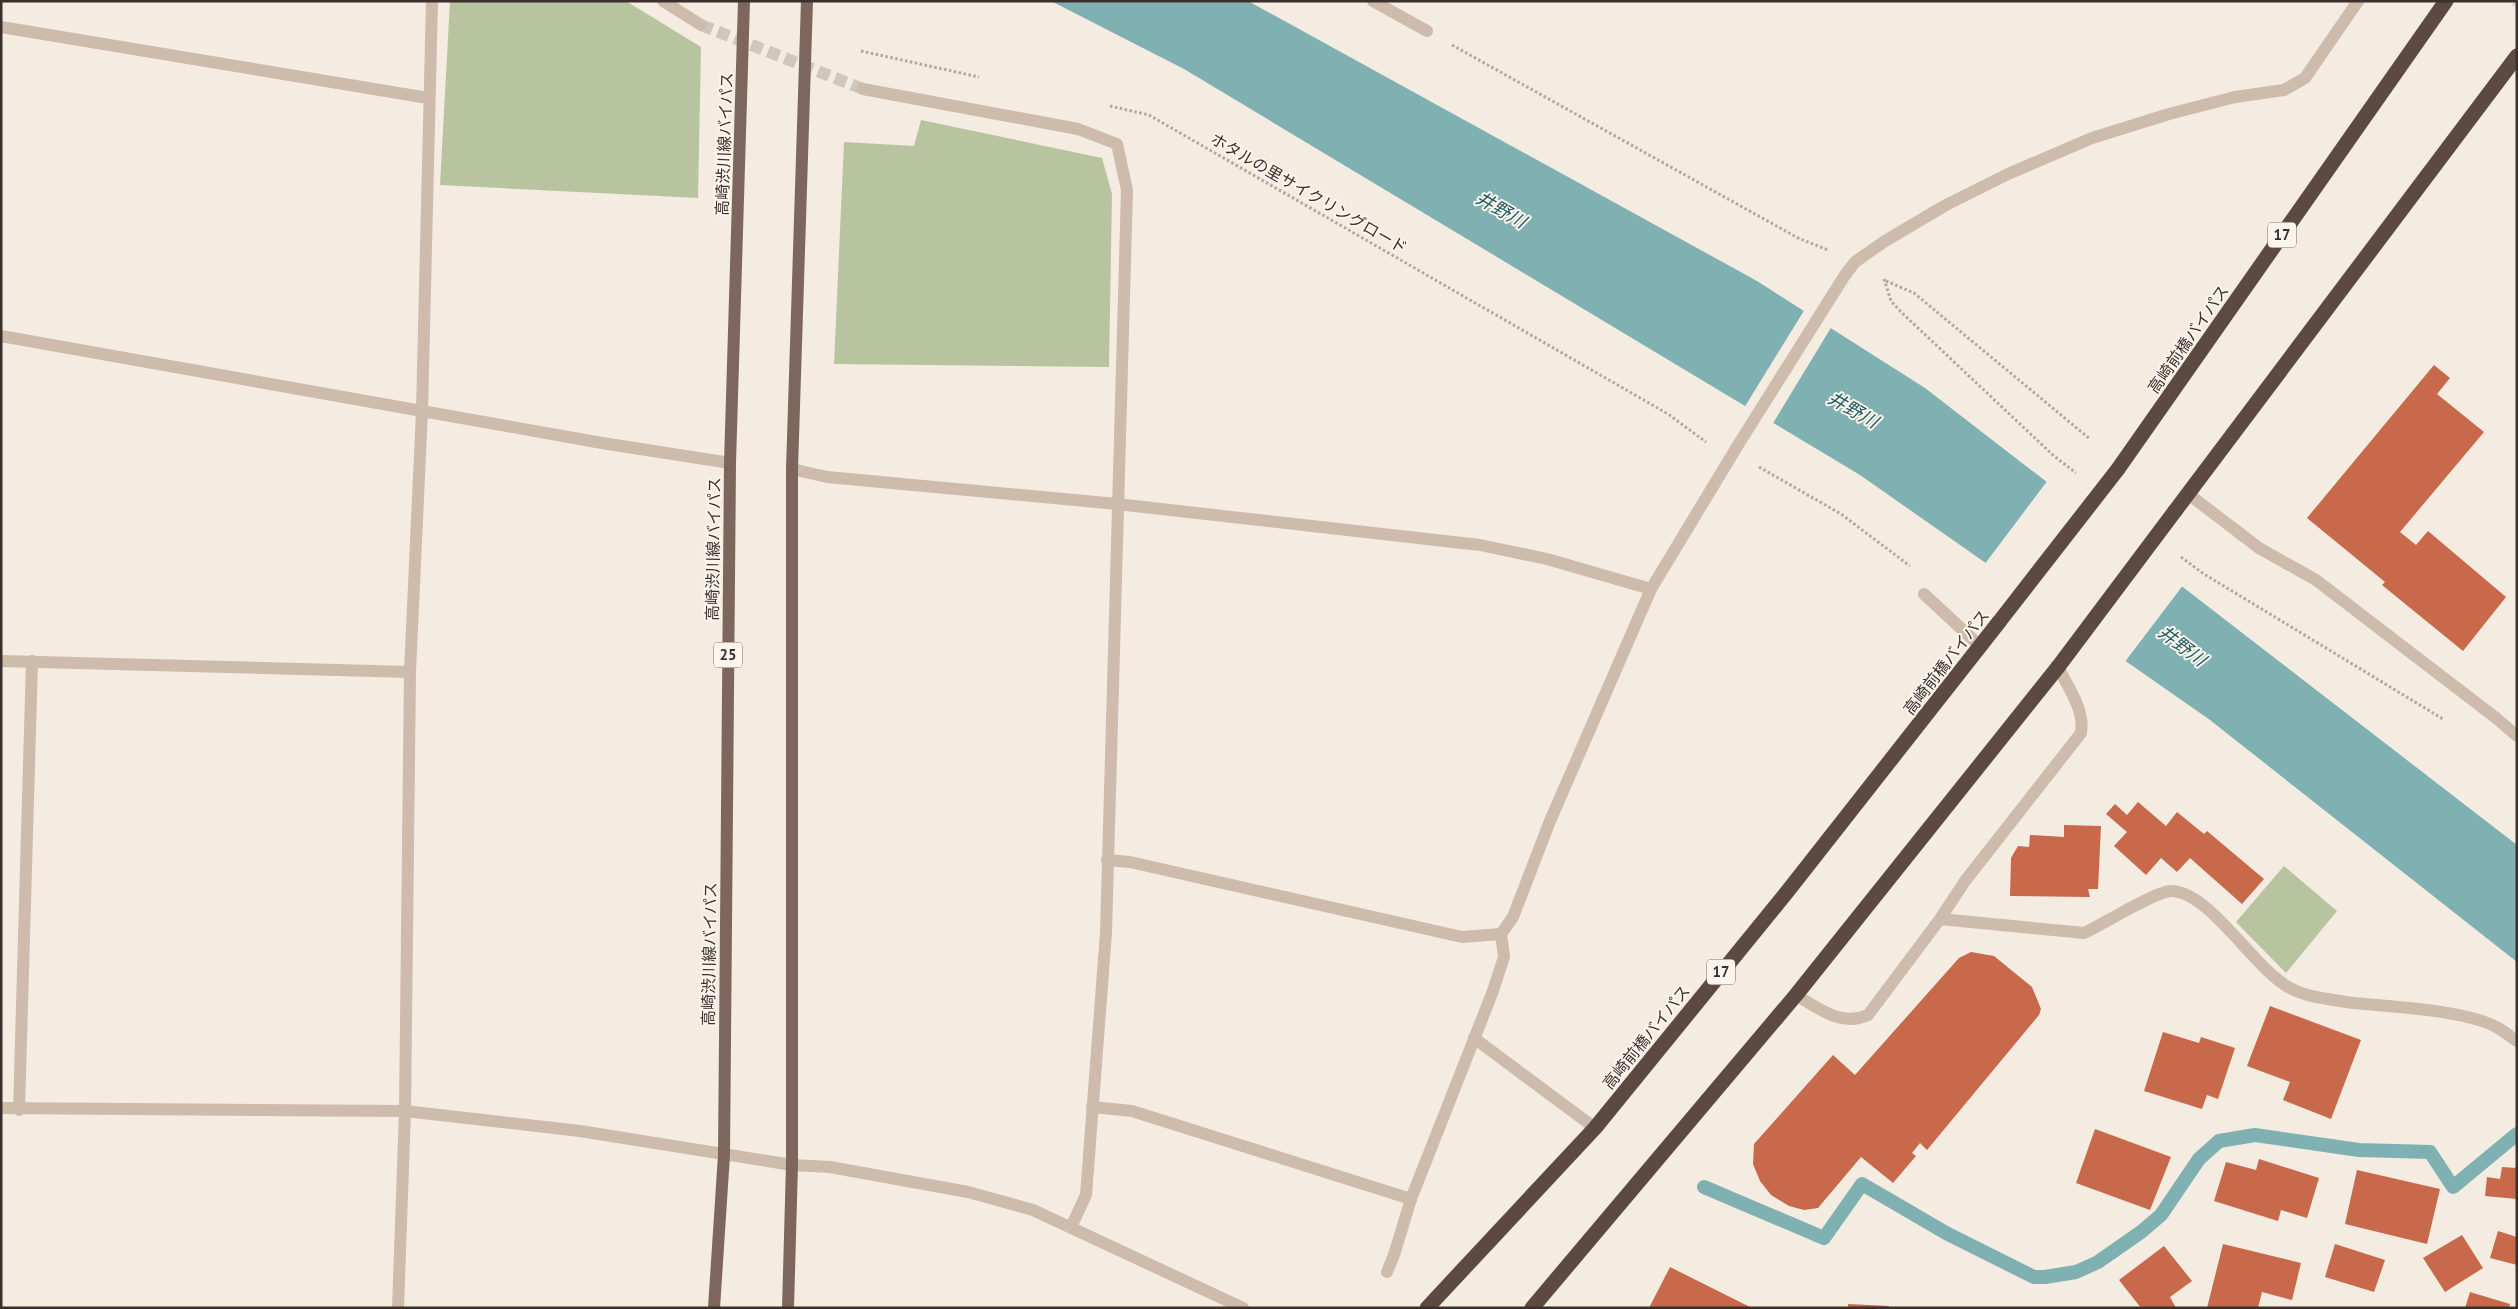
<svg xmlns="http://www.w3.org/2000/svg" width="2518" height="1309" viewBox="0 0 2518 1309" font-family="'PT Sans','Noto Sans JP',sans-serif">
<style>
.green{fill:#b8c4a0}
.water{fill:#7fb0b2}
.pier{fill:#f4ebe1}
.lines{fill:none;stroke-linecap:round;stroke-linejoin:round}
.stream{stroke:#7fb0b2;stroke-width:14}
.building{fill:#c8694b}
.street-tunnel{stroke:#cfc6bd;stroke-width:12;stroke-dasharray:12 6;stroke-linecap:butt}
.path{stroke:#b9a596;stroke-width:3;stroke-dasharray:2.5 2.5;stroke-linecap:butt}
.lane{stroke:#cdbbac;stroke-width:12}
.street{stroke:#cdbbac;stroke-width:12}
.primary{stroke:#7d675c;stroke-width:12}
.highway{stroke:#5c4a42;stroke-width:15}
.highway-bridge{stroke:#5c4a42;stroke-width:15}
.labels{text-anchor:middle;stroke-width:4;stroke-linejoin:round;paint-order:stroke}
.shield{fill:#fbf5ee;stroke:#756b66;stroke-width:1}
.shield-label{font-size:15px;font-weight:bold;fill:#3b302b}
.street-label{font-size:16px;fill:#3b302b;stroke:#fbf5ee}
.water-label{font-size:18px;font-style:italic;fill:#1f5a5e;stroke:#fbf5ee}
</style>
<rect width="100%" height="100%" fill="#f4ebe1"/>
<g class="green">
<path d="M450,1H626L701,47L698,198L440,185Z"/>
<path d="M921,120L1102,158L1112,194L1109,367L834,364L844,142L914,146Z"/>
<path d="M2284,866L2337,911L2286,973L2236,922Z"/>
</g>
<path class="water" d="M1051,1H1248L1757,281L1925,388L2517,845V962L2210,720L1860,475L1184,69Z"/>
<g class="pier">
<path d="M1805,309L1832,326L1772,425L1744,408Z"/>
<path d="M2048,480L2184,584L2124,663L1984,565Z"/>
</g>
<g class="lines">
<path class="stream" d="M1704,1187L1824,1238L1862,1184L1946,1233L2034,1277H2045L2076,1272L2098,1262L2141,1232L2161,1215L2199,1159L2219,1141L2255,1135L2359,1150L2430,1152L2453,1187L2517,1134"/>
</g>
<g class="building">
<path d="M2434,365L2450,378L2437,394L2484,432L2400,532L2416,545L2428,531L2506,597L2463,651L2382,585L2385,582L2307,518Z"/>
<path d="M2138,802L2166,826L2177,812L2204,834L2207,831L2264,879L2242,904L2190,858L2177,872L2161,858L2146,875L2114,846L2127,832L2106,814L2115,804L2127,815Z"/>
<path d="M2064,825L2101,826L2098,889H2088L2090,897L2010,896L2011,858L2018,846L2029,847L2030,835L2064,837Z"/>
<path d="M1971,952L1994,956L2032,987L2041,1009L2039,1015L1927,1150L1920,1143L1912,1153L1916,1156L1893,1183L1861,1157L1818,1208L1804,1210L1789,1206L1771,1195L1760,1181L1753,1164L1754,1144L1833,1055L1855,1075L1959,958Z"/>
<path d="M2270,1006L2361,1040L2331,1119L2283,1100L2290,1082L2247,1066Z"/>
<path d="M2163,1032L2199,1043L2201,1037L2235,1048L2218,1099L2207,1095L2202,1109L2144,1091Z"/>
<path d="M2095,1129L2171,1157L2150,1210L2076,1183Z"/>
<path d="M2259,1159L2319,1178L2307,1218L2281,1210L2278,1221L2214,1201L2226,1162L2256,1170Z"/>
<path d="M2502,1167L2517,1168V1199L2485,1196L2487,1177L2500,1179Z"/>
<path d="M2357,1170L2440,1189L2427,1244L2345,1224Z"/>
<path d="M2498,1231L2517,1237V1265L2490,1258Z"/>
<path d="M2462,1235L2483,1268L2445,1292L2423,1258Z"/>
<path d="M2223,1244L2301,1263L2292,1300L2262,1292L2258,1308H2207Z"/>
<path d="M2335,1244L2385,1260L2374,1292L2325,1277Z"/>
<path d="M2164,1246L2192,1281L2170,1297L2176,1308H2141L2119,1280Z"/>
<path d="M1670,1267L1752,1308H1649Z"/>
<path d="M2470,1292L2510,1304L2509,1308H2465Z"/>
<path d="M1848,1304L1889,1306V1308H1848Z"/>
</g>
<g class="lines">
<g class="street-tunnel">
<path d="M2516,1L2517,2"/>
<path d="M701,25L863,89"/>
</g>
<g class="path">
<path d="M1452,45L1798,238L1828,250"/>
<path d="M861,51L979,77"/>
<path d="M1110,106L1149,115L1668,414L1706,442"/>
<path d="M1884,279L1891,301L1901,312L2054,456L2076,473"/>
<path d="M1886,281L1914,293L2090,439"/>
<path d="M1759,467L1841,514L1910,566"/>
<path d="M2181,557L2204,574L2443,719"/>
</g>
<g class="lane">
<path d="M1373,1L1427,31"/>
<path d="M1924,594L1980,646"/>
<path d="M2496,718L2517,736"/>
<path d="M1940,919L1965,881L2081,733C2085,710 2068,687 2058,667"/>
<path d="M1474,1038L1595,1128"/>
<path d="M1092,1107L1132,1111L1411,1199L1394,1255L1387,1272"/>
<path d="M19,1110L32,661"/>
</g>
<g class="street">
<path d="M663,1L701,25"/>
<path d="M1,27L428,98"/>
<path d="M863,89L1078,129L1117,144L1127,190L1106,933L1086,1195L1071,1227"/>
<path d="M1,336L602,443L730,463"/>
<path d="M792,469L827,477L1117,504L1480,545L1547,559L1651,589"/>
<path d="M2187,493L2259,548L2316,580L2496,718"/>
<path d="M1,661L410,672"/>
<path d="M1107,860L1130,862L1462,937L1501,934L1513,917L1550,821L1651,589L1738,445L1845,275L1855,262L1885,241L1946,205L2008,174L2092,138L2169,114L2235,97L2284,90L2305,78L2358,1"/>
<path d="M1796,995C1819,1009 1842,1027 1868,1015L1940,919L2084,933C2102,925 2157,890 2172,891C2211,893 2253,968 2290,988C2306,997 2328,999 2346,1002C2385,1007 2466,1009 2498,1028C2505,1032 2511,1037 2517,1041"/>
<path d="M1,1108L405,1111L580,1131L792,1165L830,1167L968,1192L1033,1210L1243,1308"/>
<path d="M1411,1199L1493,991L1504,957L1501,934"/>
<path d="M398,1308L405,1111L410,672L422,411L432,1"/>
</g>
<g class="primary">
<path d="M714,1308L724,1155L730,463L744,1"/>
<path d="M788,1308L792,1165V469L807,1"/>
</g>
<g class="highway">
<path d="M2118,469L2446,1"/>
<path d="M2175,511L2517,56"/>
<path d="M1427,1308L1595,1128L1787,892L1999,622"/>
<path d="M1532,1308L1796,995L2058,667"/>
</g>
<g class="highway-bridge">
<path d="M1999,622L2118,469"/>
<path d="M2058,667L2175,511"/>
</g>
</g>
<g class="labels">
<g class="shield">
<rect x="2268" y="222.5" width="28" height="25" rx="4"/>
<rect x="714" y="642.5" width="28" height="25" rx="4"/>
<rect x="1707" y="959.5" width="28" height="25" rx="4"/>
</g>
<g class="shield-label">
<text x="2282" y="240">17</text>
<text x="728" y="660">25</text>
<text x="1721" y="977">17</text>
</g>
<g class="street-label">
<text transform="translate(724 144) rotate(-88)" y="6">高崎渋川線バイパス</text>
<text transform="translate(1309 193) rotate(30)" y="6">ホタルの里サイクリングロード</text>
<text transform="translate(2188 339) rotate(-55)" y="6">高崎前橋バイパス</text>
<text transform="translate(713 549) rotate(-89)" y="6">高崎渋川線バイパス</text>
<text transform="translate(1946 662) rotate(-52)" y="6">高崎前橋バイパス</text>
<text transform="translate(709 954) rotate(-89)" y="6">高崎渋川線バイパス</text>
<text transform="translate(1646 1037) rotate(-51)" y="6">高崎前橋バイパス</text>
</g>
<g class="water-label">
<text transform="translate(1501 210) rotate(30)" y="6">井野川</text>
<text transform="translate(1853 410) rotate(30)" y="6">井野川</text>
<text transform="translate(2182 646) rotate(37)" y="6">井野川</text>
</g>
</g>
<rect width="2518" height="1309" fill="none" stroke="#3b302b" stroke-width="5"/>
</svg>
